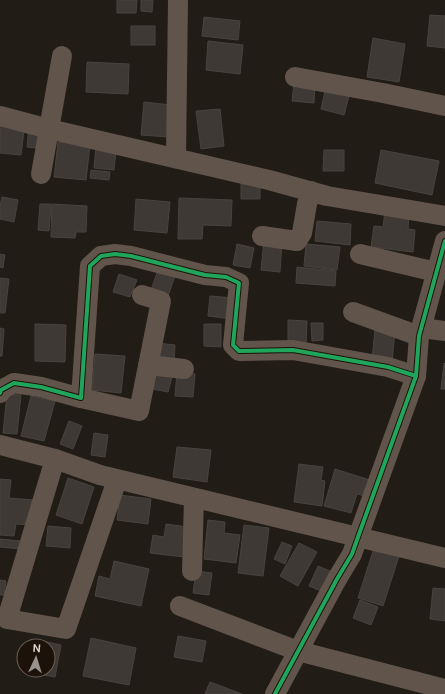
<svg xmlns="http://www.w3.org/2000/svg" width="445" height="694" viewBox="0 0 445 694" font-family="'DM Sans',sans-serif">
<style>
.building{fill:#3e3935;stroke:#48433e}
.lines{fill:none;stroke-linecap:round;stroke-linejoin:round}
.minor{stroke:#61544b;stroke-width:20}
.cycleway-casing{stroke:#1d1209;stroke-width:6}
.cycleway{stroke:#20a55d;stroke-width:4}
</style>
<rect width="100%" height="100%" fill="#221c17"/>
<g class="building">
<path d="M117,0H137L136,13H117Z"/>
<path d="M141,0H153L152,12L141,11Z"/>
<path d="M430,15L445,16V48L427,46Z"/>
<path d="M204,17L240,21L238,40L202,36Z"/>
<rect x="131" y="26" width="24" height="19"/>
<path d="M373,38L405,44L399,82L367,77Z"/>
<path d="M208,41L243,45L240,74L206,70Z"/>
<path d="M87,62L129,64L128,94L86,92Z"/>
<path d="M294,83L315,85L314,103L292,101Z"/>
<path d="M325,91L349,96L344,115L321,109Z"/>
<path d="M144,102L171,105L168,137L141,135Z"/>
<path d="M220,109L224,146L201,149L196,111Z"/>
<path d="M0,120L25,123L21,155L0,153Z"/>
<path d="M29,127L47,129L45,149L27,147Z"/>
<path d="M58,142L90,145L86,180L54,177Z"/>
<path d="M96,147L116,150L114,170L94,168Z"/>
<path d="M324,150H344V171H323Z"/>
<path d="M381,150L439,161L432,195L375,183Z"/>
<path d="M91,170L110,172L109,180L90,178Z"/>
<path d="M241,179L260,180V199H241Z"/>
<path d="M2,197L18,200L14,222L0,219V206Z"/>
<path d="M179,198L232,200L231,226L203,225L202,239H178Z"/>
<path d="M136,199L170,202L167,233L134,230Z"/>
<path d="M40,204H51L49,231L38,230Z"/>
<path d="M52,204L87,206L86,232H76L75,238L51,237Z"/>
<path d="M385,211L409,214L408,229L415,230L413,252L371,247L374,226L383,227Z"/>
<path d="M317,221L351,224L350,245L315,241Z"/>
<path d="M264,240L282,241L280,272L261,270Z"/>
<path d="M237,244L254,248L250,268L233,265Z"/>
<path d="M306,244L340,247L337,270L304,266Z"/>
<path d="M0,254L5,255L3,268L0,267Z"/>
<path d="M159,267L176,273L167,299L150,293Z"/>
<path d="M297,267L336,271L335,286L296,283Z"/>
<path d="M119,274L137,280L130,297L113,292Z"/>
<path d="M0,278L9,279L5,313H0Z"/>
<path d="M210,296L234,298L232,319L208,316Z"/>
<path d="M288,320L307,321L306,345L288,344Z"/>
<path d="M311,323H323V340L312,341Z"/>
<path d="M35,324L66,325L65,362L35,361Z"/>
<path d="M204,324H221V347L204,346Z"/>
<path d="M0,328L4,329L2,356H0Z"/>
<path d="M375,329L395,331L392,362L372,360Z"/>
<path d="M157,343L175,345L174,364L155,362Z"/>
<path d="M95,354L125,356L121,393L92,390Z"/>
<path d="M444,363L445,364V389H441Z"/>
<path d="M151,368L173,373L168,392L147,388Z"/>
<path d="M177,372L195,374L193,397L175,396Z"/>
<path d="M7,394L21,395L17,434L3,433Z"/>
<path d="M31,396L55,401L44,441L21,436Z"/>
<path d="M69,421L82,426L73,449L60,444Z"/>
<path d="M94,433L108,435L105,457L91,455Z"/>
<path d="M177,447L211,450L207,482L173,477Z"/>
<path d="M299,464L323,467L321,480L325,481L322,506L294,502Z"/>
<path d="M335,469L370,480L365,496L357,494L351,513L324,506Z"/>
<path d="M68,478L94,487L82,524L56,515Z"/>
<path d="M0,479L11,480L9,498L34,500L31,525L16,524L14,536L0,535Z"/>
<path d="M120,495L151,499L148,524L117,520Z"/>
<path d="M208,520L225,522L224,533L240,535L236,563L204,559Z"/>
<path d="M166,524L188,527L184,557L150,553L153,535L164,537Z"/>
<path d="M244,525L269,528L263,576L238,573Z"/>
<path d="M48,526L71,528L70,548L46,546Z"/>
<path d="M0,539L21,541L20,549L0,547Z"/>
<path d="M282,542L292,546L285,564L274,559Z"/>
<path d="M299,543L317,552L298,586L280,576Z"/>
<path d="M375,545L400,553L383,606L358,598Z"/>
<path d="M114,561L149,569L141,606L95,596L99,576L110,579Z"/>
<path d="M318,566L330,571L321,591L309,586Z"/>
<path d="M196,571L212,573L209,595L193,593Z"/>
<path d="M0,580L6,581L4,595H0Z"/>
<path d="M433,588L445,589V621L430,619Z"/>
<path d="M360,600L378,607L371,625L353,618Z"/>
<path d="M178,636L206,641L202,662L174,657Z"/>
<path d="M91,638L136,648L129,685L83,676Z"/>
<path d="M38,640L61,645L55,677L32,673V670H48V646H37Z"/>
<path d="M210,682L242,694H205Z"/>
</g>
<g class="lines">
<g class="minor">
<path d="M295,77L383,93L445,106"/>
<path d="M0,116L49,129L269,180L327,196L445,216"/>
<path d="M176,157L178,0"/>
<path d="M41,174L62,56"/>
<path d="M262,236L297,241L302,233L307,204L311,191"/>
<path d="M360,254L436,272"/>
<path d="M353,312L419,336"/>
<path d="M422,328L445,331"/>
<path d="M148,365L184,369"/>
<path d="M0,393L1,390L14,383L41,387L81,398L90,266L101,256L115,254L131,256L205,275L226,277L239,283L233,345L239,351L293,350L388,367L416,376"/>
<path d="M81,398L139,411L161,301L142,295"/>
<path d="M0,445L55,459L100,475L445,558"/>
<path d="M55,459L7,619L66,629L117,480"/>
<path d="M192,571L194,498"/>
<path d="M180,606L298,651L445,689"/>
<path d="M275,694L337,579L352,554L358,537L416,376L419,336L445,241"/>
</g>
<defs>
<g id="cycleway">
<path d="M0,393L1,390L14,383L41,387L81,398L90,266L101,256L115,254L131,256L205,275L226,277L239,283L233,345L239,351L293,350L388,367L416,376"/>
<path d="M275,694L337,579L352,554L358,537L416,376L419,336L445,241"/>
</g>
</defs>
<use href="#cycleway" class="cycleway-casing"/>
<use href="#cycleway" class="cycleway"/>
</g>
<g transform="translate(36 658) rotate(4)"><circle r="19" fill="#1d1209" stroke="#695f57"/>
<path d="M0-3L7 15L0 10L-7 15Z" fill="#9a938d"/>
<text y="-6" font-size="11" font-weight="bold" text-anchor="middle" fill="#dbd3cc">N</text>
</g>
</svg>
